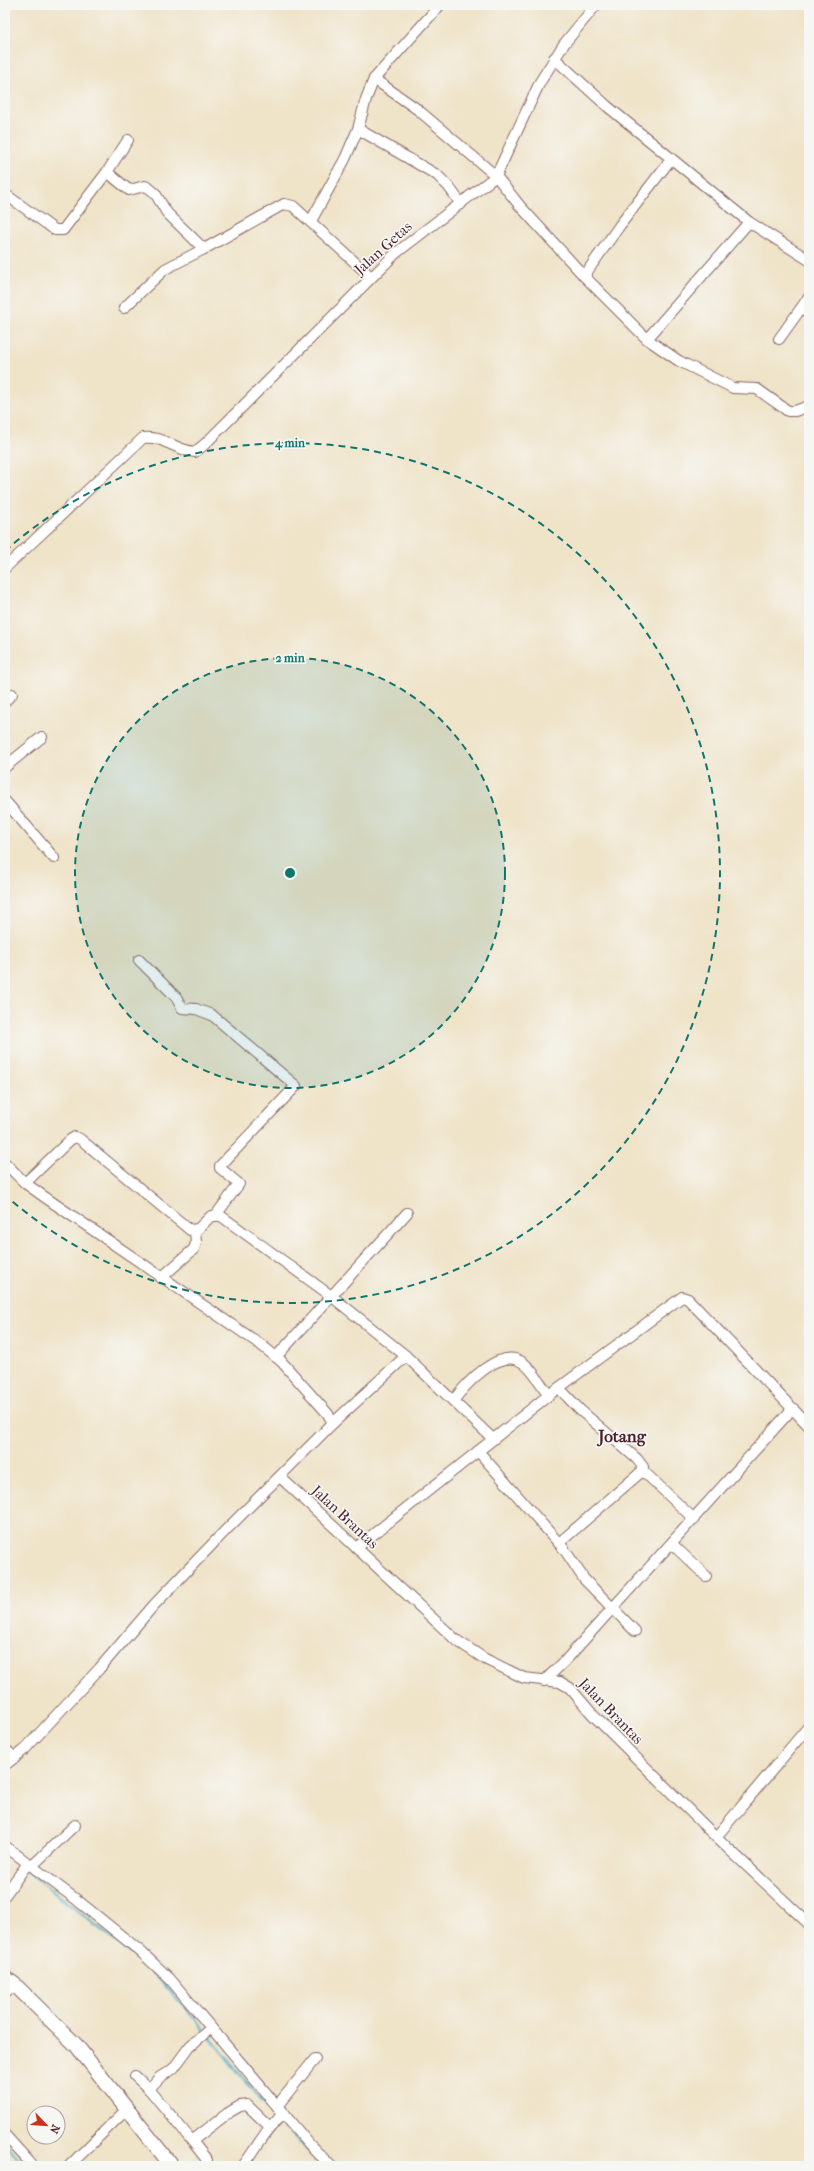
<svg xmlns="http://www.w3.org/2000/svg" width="814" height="2171" viewBox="0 0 814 2171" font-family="'IM FELL French Canon',serif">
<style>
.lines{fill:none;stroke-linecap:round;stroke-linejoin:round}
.stream{stroke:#48aac7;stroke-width:2.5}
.minor-casing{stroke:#846462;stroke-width:12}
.secondary-casing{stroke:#846462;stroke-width:16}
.minor{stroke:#fff;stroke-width:10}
.secondary{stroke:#fff;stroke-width:14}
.ring{fill:none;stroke:#0f766e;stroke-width:2;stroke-dasharray:7 5}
.labels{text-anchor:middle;stroke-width:3.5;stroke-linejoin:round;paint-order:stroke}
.street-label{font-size:15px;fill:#4a1f2b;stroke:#f6f6f2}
.quarter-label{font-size:17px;font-weight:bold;fill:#4a1f2b;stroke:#f6f6f2}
.centre{fill:#0f766e;stroke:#f6f6f2;stroke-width:2}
.ring-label{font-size:12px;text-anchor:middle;font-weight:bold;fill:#0f766e;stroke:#f6f6f2;stroke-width:3.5;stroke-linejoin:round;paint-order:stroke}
</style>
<rect width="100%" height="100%" fill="#f6f6f2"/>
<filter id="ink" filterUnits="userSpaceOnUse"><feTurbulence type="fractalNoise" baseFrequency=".025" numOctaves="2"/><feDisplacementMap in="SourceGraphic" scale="8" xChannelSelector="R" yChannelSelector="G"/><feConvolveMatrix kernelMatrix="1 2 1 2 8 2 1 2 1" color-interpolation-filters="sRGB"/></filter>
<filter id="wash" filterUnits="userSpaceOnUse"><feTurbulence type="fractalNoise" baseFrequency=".012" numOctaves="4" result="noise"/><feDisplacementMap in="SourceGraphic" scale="16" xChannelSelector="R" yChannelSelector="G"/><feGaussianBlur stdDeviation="0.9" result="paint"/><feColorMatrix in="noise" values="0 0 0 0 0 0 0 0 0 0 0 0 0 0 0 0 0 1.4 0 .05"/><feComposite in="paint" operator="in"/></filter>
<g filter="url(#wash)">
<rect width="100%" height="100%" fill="#efe3c8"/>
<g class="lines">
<g class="stream">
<path d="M15,1861L22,1867"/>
<path d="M26,1870L137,1958L183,2004L205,2031"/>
<path d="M208,2035L276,2118"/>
<path d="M279,2121L323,2166"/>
<path d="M5,2143L25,2166"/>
</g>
</g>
</g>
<g filter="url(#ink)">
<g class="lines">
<defs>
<g id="minor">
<path d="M554,58L607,106L749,222L809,260"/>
<path d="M374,79L417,109L496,176L520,206L584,276L647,339L679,361L733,388L757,389L788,411H795L809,406"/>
<path d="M358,129L437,175L449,187L461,204"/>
<path d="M107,172L129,190L145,186L149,188L155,193L167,213L204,249"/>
<path d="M5,194L55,230H63L107,172L128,140"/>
<path d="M311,221L345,159L358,129L366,99L374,79L440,5"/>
<path d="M584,276L620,225L671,159"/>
<path d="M124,308L165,269L204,249L284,204L293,206L370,276"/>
<path d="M647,339L749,222"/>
<path d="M779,339L809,297"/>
<path d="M5,568L143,438C163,435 176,451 195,452L205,444L396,253L496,176L540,82L564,44L596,5"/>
<path d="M5,701L12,694"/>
<path d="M5,767L42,737"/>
<path d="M5,801L54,858"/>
<path d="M139,960L176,997L182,1008L196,1009L212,1015L296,1086L220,1166V1168L239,1184L216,1215"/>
<path d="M5,1163L25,1183L46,1198L260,1344L281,1361L328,1414L333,1423"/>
<path d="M161,1278L194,1249L196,1243L195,1231"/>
<path d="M406,1356L493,1439"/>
<path d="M276,1357L407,1213"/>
<path d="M453,1401C465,1385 499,1347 522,1362C533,1369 541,1385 549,1395"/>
<path d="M478,1451L564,1549L584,1579L635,1631"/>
<path d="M642,1470L694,1519"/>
<path d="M280,1477L456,1640L485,1659L524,1678L560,1682L570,1688L593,1715L716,1837L809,1924"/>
<path d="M559,1543L640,1473L643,1467L637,1459L580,1410L559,1388"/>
<path d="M672,1544L706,1576"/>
<path d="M356,1548L549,1395L682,1297L688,1299L809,1426"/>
<path d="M544,1681L565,1661L793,1408"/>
<path d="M5,1749L15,1758"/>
<path d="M5,1765L25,1749L99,1669L154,1605L224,1532L333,1423L406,1356L330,1295L221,1216H211L198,1229L190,1230L80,1139L75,1137L70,1140L25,1183"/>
<path d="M716,1837L809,1726"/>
<path d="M5,1846L77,1900L140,1951L170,1979L310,2145L331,2166"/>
<path d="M32,1866L75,1825"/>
<path d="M5,1895L28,1863"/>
<path d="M5,1993L14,1984"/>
<path d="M135,2076L149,2089L160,2077L173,2069L190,2046L211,2028"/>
<path d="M149,2089L192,2141"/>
<path d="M277,2106L315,2059"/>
<path d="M5,2135L33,2166"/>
<path d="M207,2160L192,2141L228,2113L240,2106L247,2105L270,2127"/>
<path d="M69,2166L127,2109"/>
<path d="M243,2166C254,2152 270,2122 284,2114"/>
</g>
<path id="secondary" d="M5,1978L14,1984L76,2045L172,2166"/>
</defs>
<use href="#minor" class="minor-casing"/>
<use href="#secondary" class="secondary-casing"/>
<use href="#minor" class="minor"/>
<use href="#secondary" class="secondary"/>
</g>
</g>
<circle cx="290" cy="873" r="215" fill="#0f766e" fill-opacity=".12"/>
<g class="ring">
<circle cx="290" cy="873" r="215"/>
<path d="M5 551A430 430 0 1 1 5 1195"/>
</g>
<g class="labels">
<g class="street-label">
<text transform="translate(383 248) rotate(-42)" y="5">Jalan Getas</text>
<text transform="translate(345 1517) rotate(43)" y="5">Jalan Brantas</text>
<text transform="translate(611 1711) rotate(46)" y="5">Jalan Brantas</text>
</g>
<g class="quarter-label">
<text x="622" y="1442">Jotang</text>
</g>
</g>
<circle cx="290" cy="873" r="6" class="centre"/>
<g class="ring-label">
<text x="290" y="447">4 min</text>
<text x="290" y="662">2 min</text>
</g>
<rect width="814" height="2171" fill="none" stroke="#f6f6f2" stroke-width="20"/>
<g transform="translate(46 2125) rotate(115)"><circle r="19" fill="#f6f6f2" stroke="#b1a0a2"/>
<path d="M0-3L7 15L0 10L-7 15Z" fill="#c8321e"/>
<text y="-6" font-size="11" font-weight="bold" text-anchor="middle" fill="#4a1f2b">N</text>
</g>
</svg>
